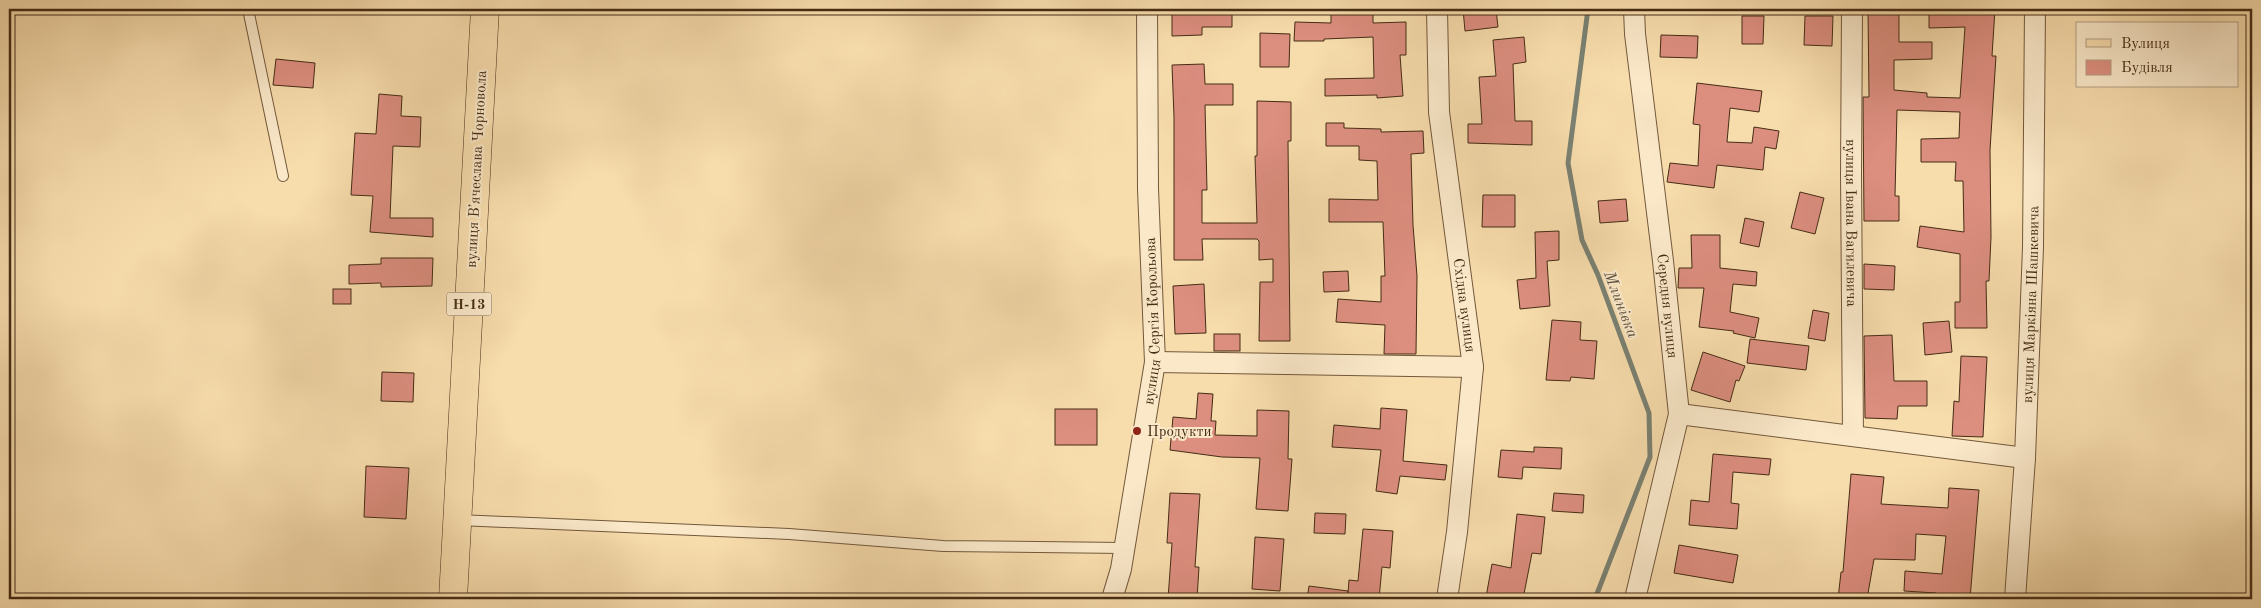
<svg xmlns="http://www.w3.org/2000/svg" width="2261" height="608" viewBox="0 0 2261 608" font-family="'Old Standard TT',serif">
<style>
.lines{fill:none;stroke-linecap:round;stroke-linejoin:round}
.stream{stroke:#7a8172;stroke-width:5}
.building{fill:#dc8e7f;stroke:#452c15}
.service-casing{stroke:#72583b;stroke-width:12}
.minor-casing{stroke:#72583b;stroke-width:22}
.primary-casing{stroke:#452c15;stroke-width:29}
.service{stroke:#fae8c9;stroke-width:10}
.minor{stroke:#fae8c9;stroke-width:20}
.primary{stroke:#f7dcac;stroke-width:28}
.poi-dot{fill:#8f2418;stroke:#fae8c9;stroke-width:2}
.labels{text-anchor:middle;stroke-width:4;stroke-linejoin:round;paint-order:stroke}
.shield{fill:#fae8c9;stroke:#7b644b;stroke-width:1}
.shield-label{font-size:14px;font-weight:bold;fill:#452c15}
.street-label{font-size:15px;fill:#452c15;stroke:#fae8c9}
.poi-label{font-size:15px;fill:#452c15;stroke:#fae8c9;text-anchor:start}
.water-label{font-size:16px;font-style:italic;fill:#5b503c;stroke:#fae8c9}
</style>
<rect width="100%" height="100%" fill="#f7dcac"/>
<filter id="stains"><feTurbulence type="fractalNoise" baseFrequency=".004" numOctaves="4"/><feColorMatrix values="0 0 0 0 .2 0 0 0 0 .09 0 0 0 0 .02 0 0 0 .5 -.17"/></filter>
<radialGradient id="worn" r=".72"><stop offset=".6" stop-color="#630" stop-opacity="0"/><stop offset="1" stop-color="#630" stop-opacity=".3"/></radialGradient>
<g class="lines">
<path class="stream" d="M1588,9L1568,163L1582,240L1598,275L1649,413L1650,457L1595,599"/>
</g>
<g class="building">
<path d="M1172,9H1232V27H1202V35L1172,36Z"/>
<path d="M1331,9H1373V23L1406,22V55H1400L1403,96L1377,98V95L1325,96V79L1374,78L1373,37L1324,39V41H1294L1295,22L1331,23Z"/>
<path d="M1463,9H1496L1498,27L1465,31Z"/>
<path d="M1868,9H1899V42H1932V59L1894,60V90L1927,93V97L1960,98L1965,27L1929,28V9H1995L1992,56H1996L1990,150L1991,237L1989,281H1986L1987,328H1955V302H1960V254L1917,247L1920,226L1964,232L1963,181H1955L1956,162H1921V139L1959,138L1960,112L1897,110L1895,196H1899V221H1864L1863,97H1869Z"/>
<path d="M1742,16H1764L1763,44H1742Z"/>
<path d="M1805,16H1833L1832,46L1804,45Z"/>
<path d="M1260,33L1290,34L1289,67H1260Z"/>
<path d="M1661,35L1698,36L1697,58L1660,57Z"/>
<path d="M1524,37L1526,62L1513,64L1515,121H1532V145L1468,143V124H1482L1479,77L1496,76L1493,40Z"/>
<path d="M276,59L315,63L313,88L273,85Z"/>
<path d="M1204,64L1205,84H1233V105H1205L1207,190H1202V223H1257L1255,156H1257V101L1291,102V141H1288L1290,341H1259L1260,282H1273V259L1259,260V241L1257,239H1202L1203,260H1174V117L1172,65Z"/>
<path d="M1697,83L1762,91L1759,112L1730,108L1727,142L1752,143L1754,127L1779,131L1776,149L1765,147L1763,170L1717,165L1714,188L1667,182L1670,163L1698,166L1700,125L1693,124Z"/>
<path d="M379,94L402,96L401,116L421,117L420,147L393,146L390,218H433V237L370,232L373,196L351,195L355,133L376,134Z"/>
<path d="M1326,123H1344V128L1381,129V132L1423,131L1424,153L1411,154L1413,225L1417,276L1416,354H1384L1385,325L1336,322L1338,299L1381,302V276H1385L1383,222H1329V199L1378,200L1377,161L1359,160V146H1326Z"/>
<path d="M1800,192L1824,198L1815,234L1791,228Z"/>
<path d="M1483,195H1515V227H1482Z"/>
<path d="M1626,199L1628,221L1600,223L1598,201Z"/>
<path d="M1745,218L1764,222L1759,247L1740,243Z"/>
<path d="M1559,231V260L1547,261L1550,306L1520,309L1517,280L1536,278L1535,232Z"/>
<path d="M1691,235H1720V268L1757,272L1756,286L1733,284L1730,312L1759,318L1755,338L1733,333L1734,331L1699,327L1704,288H1678L1679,268H1692Z"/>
<path d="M381,258H433L432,286L381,287V283L349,284V265L381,264Z"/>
<path d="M1864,264L1895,266L1894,290L1864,289Z"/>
<path d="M1348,271L1349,291L1324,292L1323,272Z"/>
<path d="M1204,284L1206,333L1175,334L1173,286Z"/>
<rect x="333" y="289" width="18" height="15"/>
<path d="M1813,310L1829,313L1825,341L1808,338Z"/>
<path d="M1552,320L1581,322L1580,340L1597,341L1594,379L1571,377L1570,381L1546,380Z"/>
<path d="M1949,321L1952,352L1925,355L1923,323Z"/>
<rect x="1214" y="334" width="26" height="17"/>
<path d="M1892,335L1894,381H1927V406H1898L1897,419L1865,418L1864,336Z"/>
<path d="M1750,339L1809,346L1806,370L1747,363Z"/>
<path d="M1703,352L1745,366L1739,381L1736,380L1730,402L1691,390Z"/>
<path d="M1961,356L1987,357L1983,437L1952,436L1954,401L1959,402Z"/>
<path d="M382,372L414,373L413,402L381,401Z"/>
<path d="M1198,393L1213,394L1211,421H1216L1215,435L1257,436V410L1289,411L1288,459H1292L1288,511L1256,509L1260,458L1222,457L1170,450L1173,417L1196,419Z"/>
<path d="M1381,408L1407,410L1403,461L1447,465L1445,480L1400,476L1397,494L1376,491L1381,450L1332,447L1334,425L1380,429Z"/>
<rect x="1055" y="409" width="42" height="36"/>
<path d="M1534,447L1562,448L1561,469L1523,467L1522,479L1498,477L1501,450L1534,452Z"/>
<path d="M1713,454L1771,459L1769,475L1733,472L1731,503L1739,504L1737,529L1689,525L1691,500L1709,502Z"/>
<path d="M366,466L409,468L406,519L364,517Z"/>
<path d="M1851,474L1884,477L1881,504L1948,508L1949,488L1979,490L1970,599H1936V593L1904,591L1905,571L1942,574L1946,536L1916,534L1915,560L1874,559L1867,599H1838L1841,572H1843Z"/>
<path d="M1170,493L1200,494L1195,567H1199L1197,599H1168L1172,543H1167Z"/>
<path d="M1554,493L1584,495L1583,513L1552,511Z"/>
<path d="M1315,513L1346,514L1345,534L1314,533Z"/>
<path d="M1517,514L1545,517L1541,554L1532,553L1523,599L1486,597L1492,564L1511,568Z"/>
<path d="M1363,529L1393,531L1390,568L1382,567L1379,599H1307L1309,586L1348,591V593L1349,580L1358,581Z"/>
<path d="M1255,537L1284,539L1280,591L1252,589Z"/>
<path d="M1679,545L1738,555L1733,583L1674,573Z"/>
</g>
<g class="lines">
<defs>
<g id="service">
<path d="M248,9L283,176"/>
<path d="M458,520L789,534L943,546L1124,548"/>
</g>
<g id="minor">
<path id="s1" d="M1437,9L1439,112L1473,367L1457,532L1447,599"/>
<path id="s2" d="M1634,9L1635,34L1663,261L1679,414L1635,599"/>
<path id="s3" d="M1852,9L1851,174L1853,436"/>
<path d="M1155,362L1473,367"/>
<path d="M1679,414L2025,458"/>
<path id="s4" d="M1112,599L1121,569L1155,362L1148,189L1147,9"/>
<path id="s5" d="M2015,599L2025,458L2033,247L2035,9"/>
</g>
<path id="primary" d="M453,599L485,9"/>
</defs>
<use href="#service" class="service-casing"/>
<use href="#minor" class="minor-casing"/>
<use href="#primary" class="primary-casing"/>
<use href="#service" class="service"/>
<use href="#minor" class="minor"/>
<use href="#primary" class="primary"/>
</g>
<circle class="poi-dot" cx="1137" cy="431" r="5"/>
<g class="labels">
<rect class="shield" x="446.5" y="292.5" width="45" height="23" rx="4"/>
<g class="shield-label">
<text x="469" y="309">Н-13</text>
</g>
<g class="street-label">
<text transform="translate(476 169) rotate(-87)" y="5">вулиця Вʼячеслава Чорновола</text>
<text dy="5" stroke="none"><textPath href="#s3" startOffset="214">вулиця Івана Вагилевича</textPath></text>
<text dy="5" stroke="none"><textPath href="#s1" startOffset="298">Східна вулиця</textPath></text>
<text dy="5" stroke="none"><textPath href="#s5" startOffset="295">вулиця Маркіяна Шашкевича</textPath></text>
<text dy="5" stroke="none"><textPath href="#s2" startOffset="299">Середня вулиця</textPath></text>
<text dy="5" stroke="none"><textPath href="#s4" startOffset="282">вулиця Сергія Корольова</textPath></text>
</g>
<g class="poi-label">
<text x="1147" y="436">Продукти</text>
</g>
<g class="water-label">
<text transform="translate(1622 304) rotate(69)" y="6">Млинівка</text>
</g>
</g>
<rect width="2261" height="608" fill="none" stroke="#f7dcac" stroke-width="30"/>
<rect x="10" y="10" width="2241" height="588" fill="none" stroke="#452c15" stroke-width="2.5"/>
<rect x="15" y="15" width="2231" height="578" fill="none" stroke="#452c15"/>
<rect x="2076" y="22" width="162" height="65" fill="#fae8c9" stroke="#b29d81"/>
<rect x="2086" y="39" width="25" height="8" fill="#f7dcac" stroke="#b29d81"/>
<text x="2121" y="48" font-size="15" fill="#452c15">Вулиця</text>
<rect x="2086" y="60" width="25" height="15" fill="#dc8e7f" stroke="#b29d81"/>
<text x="2121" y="72" font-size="15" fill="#452c15">Будівля</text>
<rect width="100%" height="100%" filter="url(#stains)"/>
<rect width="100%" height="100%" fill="url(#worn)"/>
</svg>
